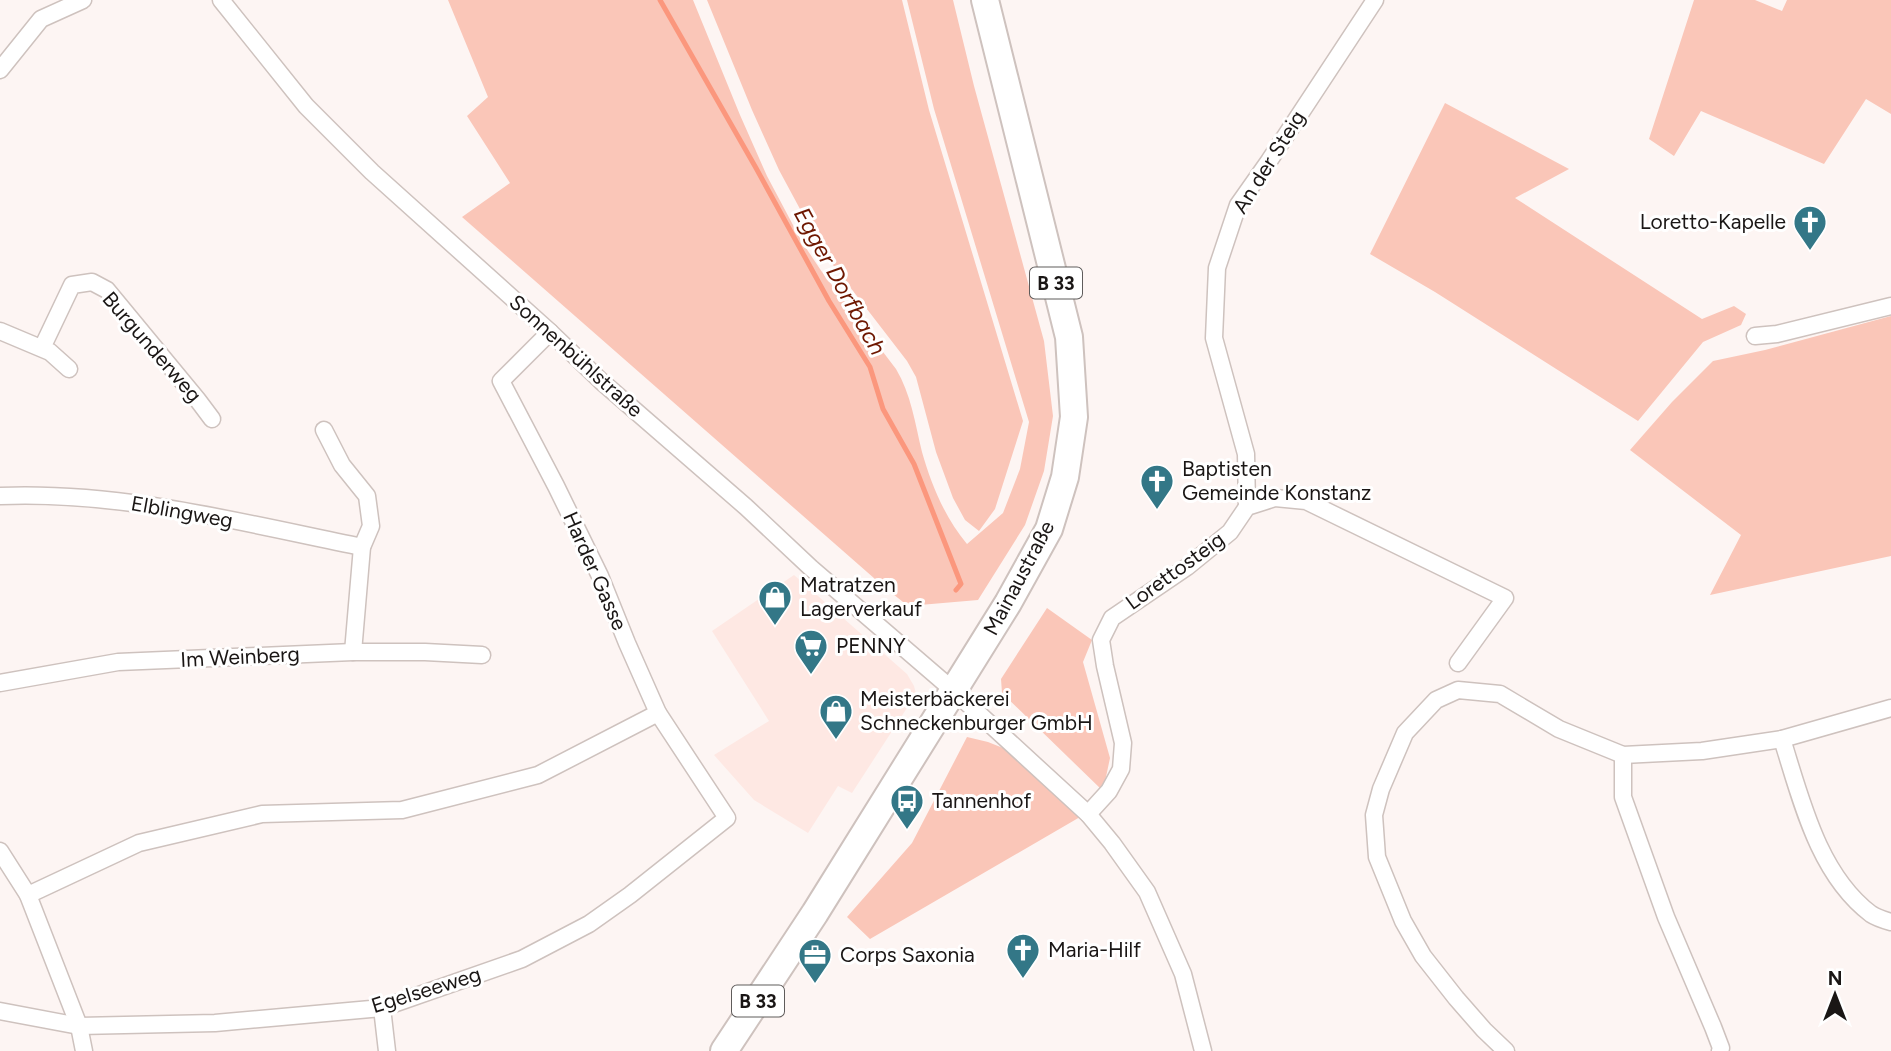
<svg xmlns="http://www.w3.org/2000/svg" width="1891" height="1051" viewBox="0 0 1891 1051" font-family="Figtree,sans-serif">
<style>
.built{fill:#fee8e3}
.green{fill:#fac6b8}
.lines{fill:none;stroke-linecap:round;stroke-linejoin:round}
.stream{stroke:#fb977d;stroke-width:5}
.street-casing{stroke:#cec2be;stroke-width:19}
.primary-casing{stroke:#cec2be;stroke-width:30}
.street{stroke:#fff;stroke-width:16}
.primary{stroke:#fff;stroke-width:26}
.labels{text-anchor:middle;stroke-width:6;stroke-linejoin:round;paint-order:stroke}
.shield{fill:#fff;stroke:#5f5c5b;stroke-width:2}
.shield-label{font-size:19px;font-weight:bold;fill:#1a1615}
.street-label{font-size:21px;fill:#1a1615;stroke:#fff}
.poi-label{font-size:21px;fill:#1a1615;stroke:#fff;text-anchor:start}
.water-label{font-size:23px;font-style:italic;fill:#6e1700;stroke:#fff}
</style>
<rect width="100%" height="100%" fill="#fdf5f3"/>
<path class="built" d="M794,575L907,674L914,686L916,694L852,793L838,786L808,833L754,800L714,755L769,721L712,631Z"/>
<g class="green">
<path d="M448,0H693L740,115L767,176L802,242L822,272L896,369C911,394 915,423 922,452C931,484 945,518 967,544L1003,513L1020,469L1029,422L934,109L907,0H953L974,86L1044,341L1053,416L1044,471L1025,525L978,600L908,606L883,586L462,217L510,183L467,116L488,97Z"/>
<path d="M707,0H902L929,110L1023,421L995,509L979,531L965,520L953,498L936,452L916,377L907,361L833,265L814,235L779,170L752,110Z"/>
<path d="M1694,0H1755L1782,11L1787,0H1891V114L1866,99L1824,164L1701,111L1674,156L1649,139Z"/>
<path d="M1445,103L1569,169L1515,198L1702,319L1734,306L1746,314L1741,325L1703,342L1638,421L1435,292L1370,254Z"/>
<path d="M1891,316V556L1710,595L1741,535L1630,450L1672,402L1713,361L1765,350Z"/>
<path d="M1047,608L1092,640L1083,662L1110,758L1103,791L1002,693L1001,679Z"/>
<path d="M967,737L988,742L1003,748L1080,817L870,939L847,917L912,843Z"/>
</g>
<g class="lines">
<path class="stream" d="M660,0L756,168L829,301L870,367L883,409L914,464L961,584L956,590"/>
<defs>
<g id="street">
<path d="M221,0L306,106L372,172L550,332L601,381L746,507L811,568L954,691L1088,814L1112,843L1147,892L1183,974L1203,1051"/>
<path d="M0,70L41,19L83,0"/>
<path d="M0,331L50,352L69,369"/>
<path d="M1755,336L1777,334L1891,306"/>
<path d="M42,348L72,285L92,282L107,290L197,399L212,419"/>
<path d="M324,430L342,465L367,496L371,526L362,547L353,652"/>
<path d="M0,496C122,491 243,523 362,547"/>
<path d="M1247,507L1246,454L1214,338L1217,268L1238,205L1269,161L1375,0"/>
<path d="M0,683L118,662L353,652H425L482,655"/>
<path d="M1782,739C1801,799 1818,874 1871,914C1877,918 1884,920 1891,922"/>
<path d="M1623,755V797L1666,917L1713,1027L1721,1048L1720,1051"/>
<path d="M1088,814L1109,791L1121,769L1123,743L1105,666L1101,640L1112,618L1187,567L1230,532L1247,507L1275,498L1306,501L1505,598L1458,663"/>
<path d="M0,851L28,895L79,1026L84,1051"/>
<path d="M28,895L139,843L262,814L402,810L538,775L658,713"/>
<path d="M382,1008L387,1051"/>
<path d="M0,1011L79,1026L215,1023L382,1008L522,959L589,924L630,895L727,818L658,713L627,643L600,576L556,486L501,381L550,332"/>
<path d="M1506,1051L1484,1030L1456,998L1423,956L1403,921L1377,857L1374,815L1381,789L1405,733L1436,700L1458,690L1500,694L1559,729L1623,755L1702,751L1782,739L1891,708"/>
</g>
<path id="primary" d="M724,1051L815,913L1008,603L1049,529L1065,477L1074,417L1069,337L985,0"/>
</defs>
<use href="#street" class="street-casing"/>
<use href="#primary" class="primary-casing"/>
<use href="#street" class="street"/>
<use href="#primary" class="primary"/>
</g>
<defs>
<symbol id="church-pin" viewBox="-11 -11 22 30"><path d="M0 17L-7.5 6A9.5 9.5 0 1 1 7.5 6Z" fill="#337787" stroke="#fff"/><path d="M-1.2-6h2.4v3.5h3.3v2.4h-3.3V6h-2.4V-.1h-3.3v-2.4h3.3Z" fill="#fff"/></symbol>
<symbol id="shop-pin" viewBox="-11 -11 22 30"><path d="M0 17L-7.5 6A9.5 9.5 0 1 1 7.5 6Z" fill="#337787" stroke="#fff"/><path d="M-5-2.5h2.3a2.7 3.5 0 0 1 5.4 0H5L5.5 6h-11ZM-1.5-2.5h3a1.5 2.3 0 0 0-3 0Z" fill="#fff"/></symbol>
<symbol id="supermarket-pin" viewBox="-11 -11 22 30"><path d="M0 17L-7.5 6A9.5 9.5 0 1 1 7.5 6Z" fill="#337787" stroke="#fff"/><path d="M-6-5.5h2.5l.6 2H6L4.5 2H-2.5L-4.4-4H-6ZM-1.5 3.2a1.3 1.3 0 1 0 .1 0ZM3 3.2a1.3 1.3 0 1 0 .1 0Z" fill="#fff"/></symbol>
<symbol id="bus-pin" viewBox="-11 -11 22 30"><path d="M0 17L-7.5 6A9.5 9.5 0 1 1 7.5 6Z" fill="#337787" stroke="#fff"/><path d="M-5-6H5V4H4V6H2V4H-2V6H-4V4H-5ZM-3.5-4V0h7V-4ZM-3.5 1.2v1.5H-2V1.2ZM2 1.2v1.5H3.5V1.2Z" fill="#fff"/></symbol>
<symbol id="office-pin" viewBox="-11 -11 22 30"><path d="M0 17L-7.5 6A9.5 9.5 0 1 1 7.5 6Z" fill="#337787" stroke="#fff"/><path d="M-6-3h4V-5.5h4V-3h4V5H-6ZM-1-4.5V-3h2v-1.5ZM-6 0V1H6V0Z" fill="#fff"/></symbol>
</defs>
<g fill-rule="evenodd">
<use href="#church-pin" x="1791" y="203" width="38" height="52"/>
<use href="#church-pin" x="1138" y="462" width="38" height="52"/>
<use href="#shop-pin" x="756" y="578" width="38" height="52"/>
<use href="#supermarket-pin" x="792" y="627" width="38" height="52"/>
<use href="#shop-pin" x="817" y="692" width="38" height="52"/>
<use href="#bus-pin" x="888" y="782" width="38" height="52"/>
<use href="#church-pin" x="1004" y="931" width="38" height="52"/>
<use href="#office-pin" x="796" y="936" width="38" height="52"/>
</g>
<g class="labels">
<g class="shield">
<rect x="1030" y="267.5" width="52" height="31" rx="5"/>
<rect x="732" y="985.5" width="52" height="31" rx="5"/>
</g>
<g class="shield-label">
<text x="1056" y="290">B 33</text>
<text x="758" y="1008">B 33</text>
</g>
<g class="street-label">
<text transform="translate(1269 162) rotate(-58)" y="7">An der Steig</text>
<text transform="translate(152 347) rotate(49)" y="7">Burgunderweg</text>
<text transform="translate(576 356) rotate(42)" y="7">Sonnenbühlstraße</text>
<text transform="translate(182 512) rotate(10)" y="7">Elblingweg</text>
<text transform="translate(595 571) rotate(66)" y="7">Harder Gasse</text>
<text transform="translate(1175 571) rotate(-36)" y="7">Lorettosteig</text>
<text transform="translate(1019 578) rotate(-62)" y="7">Mainaustraße</text>
<text transform="translate(240 657) rotate(-3)" y="7">Im Weinberg</text>
<text transform="translate(426 990) rotate(-17)" y="7">Egelseeweg</text>
</g>
<g class="poi-label">
<text x="1786" y="229" text-anchor="end">Loretto-Kapelle</text>
<text x="1182" y="476">Baptisten<tspan x="1182" dy="24">Gemeinde Konstanz</tspan></text>
<text x="800" y="592">Matratzen<tspan x="800" dy="24">Lagerverkauf</tspan></text>
<text x="836" y="653">PENNY</text>
<text x="860" y="706">Meisterbäckerei<tspan x="860" dy="24">Schneckenburger GmbH</tspan></text>
<text x="932" y="808">Tannenhof</text>
<text x="1048" y="957">Maria-Hilf</text>
<text x="840" y="962">Corps Saxonia</text>
</g>
<g class="water-label">
<text transform="translate(840 281) rotate(61)" y="8">Egger Dorfbach</text>
</g>
</g>
<g transform="translate(1835 995)" stroke="#ffffff" stroke-width="5" paint-order="stroke">
<path d="M0-5L12 26L0 18L-12 26Z" fill="#1a1615"/>
<text y="-10" font-size="19" font-weight="bold" text-anchor="middle" fill="#1a1615">N</text>
</g>
</svg>
